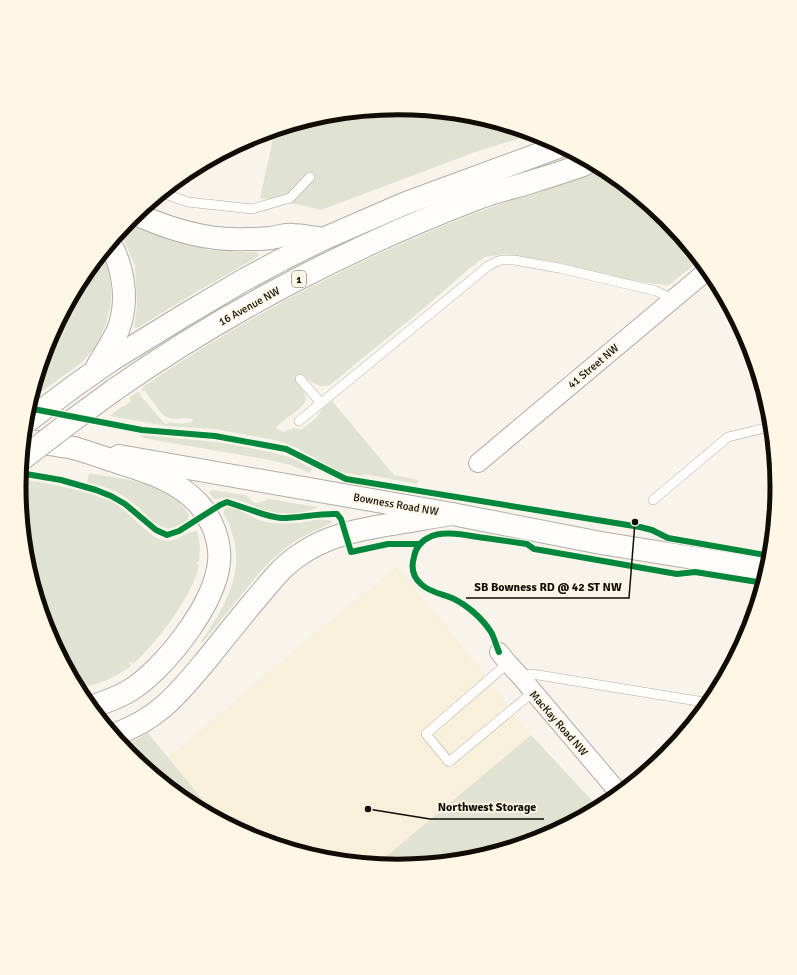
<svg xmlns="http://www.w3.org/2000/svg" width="797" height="975" viewBox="0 0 797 975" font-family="Signika,sans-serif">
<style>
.built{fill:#f9f0dc}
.green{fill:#e0e2d2}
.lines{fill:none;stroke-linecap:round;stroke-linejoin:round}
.lane-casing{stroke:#b0ada5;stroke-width:10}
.street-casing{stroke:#b0ada5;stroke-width:20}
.secondary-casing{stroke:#b0ada5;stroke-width:24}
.primary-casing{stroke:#b0ada5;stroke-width:24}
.highway-casing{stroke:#b0ada5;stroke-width:24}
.lane{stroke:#fefdfc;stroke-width:9}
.street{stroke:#fefdfc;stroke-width:18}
.secondary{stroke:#fefdfc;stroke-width:22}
.primary{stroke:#fefdfc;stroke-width:22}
.highway{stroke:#fefdfc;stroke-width:22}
.highway-bridge-casing{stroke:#b0ada5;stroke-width:24;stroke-linecap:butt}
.highway-bridge{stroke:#fefdfc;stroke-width:22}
.cycleway-casing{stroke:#fef7e5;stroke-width:8}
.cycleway{stroke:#00873e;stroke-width:6}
.labels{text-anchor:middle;stroke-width:3.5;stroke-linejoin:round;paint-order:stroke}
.shield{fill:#fef7e5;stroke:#585349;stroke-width:1}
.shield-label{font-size:10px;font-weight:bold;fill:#110d06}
.street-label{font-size:11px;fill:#110d06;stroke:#fef7e5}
.rim{fill:none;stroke:#110d06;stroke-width:5}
.leader{fill:none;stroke:#110d06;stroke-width:1.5}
.callout-dot{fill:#110d06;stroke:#fef7e5;stroke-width:1.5}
.callout-label{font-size:12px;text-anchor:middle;font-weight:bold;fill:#110d06;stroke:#fef7e5;stroke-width:3.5;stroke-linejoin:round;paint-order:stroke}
</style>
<rect width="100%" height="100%" fill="#f8f4eb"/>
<path class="built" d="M397,567L459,643L531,735L376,865L324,860L253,838L219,820L168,758L307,640Z"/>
<g class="green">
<path d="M399,108L473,115L534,134L478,151L321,210L300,205L260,198L275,130L325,115Z"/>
<path d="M604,169L610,172L667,219L700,260L669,285L654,284L617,278L552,261L502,254L485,257L471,267L425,307L331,384C319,390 310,381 302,374L295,379C298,384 302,388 304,393C306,396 306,399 305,402C302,409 282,420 276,428L283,432L294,428L301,430L316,418L325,406L332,401L394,475L418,480L417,484L364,474V471L363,476L340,472L297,448L285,443L275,440L215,429L166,426L110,416L121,407L125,406L131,401L129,398L137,392L141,393L140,395L165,424H167L169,422C176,423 186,425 193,421L192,419C184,417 175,420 169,418C161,416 150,397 145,391H142L143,387C254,311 376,249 503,203C537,190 570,180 604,169Z"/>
<path d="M128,222L143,229L166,239L209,250L237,252H257L259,254V256L196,292L139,327L134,328L137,305L135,266L125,242L119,233Z"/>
<path d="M101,255L107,266L111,284V303L106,324L96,347L81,363L30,400L48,342L83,276Z"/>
<path d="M140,435L217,442L270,452L289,457L312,468L310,473L291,465L270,460L143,438Z"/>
<path d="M89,473C115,478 152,481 173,496C180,501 184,508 189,515L188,520C182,523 174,529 168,528C155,527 146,514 138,507C133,503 128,499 122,495C112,489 99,485 87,482Z"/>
<path d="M22,479C45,483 68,487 91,494C99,497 108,499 116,504C130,513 148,536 162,540C173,543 179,537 188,533C191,532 194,531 197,531L200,546L199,562H197L196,564L199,565C194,594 155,645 133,664L131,662L129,663L131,666C114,678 98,685 78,688L48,633L26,561L19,487L20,480Z"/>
<path d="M211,490L246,495C248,497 249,499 251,500C257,507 263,500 269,499L318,507C305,515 278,515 264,510C252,506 241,499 229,498C224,497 219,499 214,499L209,493Z"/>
<path d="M231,507C241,510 250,516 259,520C270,524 284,524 296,523C308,523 321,516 333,522C323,527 312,532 302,537C286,546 272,559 259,573L203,642L201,641C222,612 243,577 234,540C232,534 231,528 228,522C227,520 225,517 224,514C224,512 224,509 225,508Z"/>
<path d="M148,733L219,820L187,803L130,756L122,745L131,742Z"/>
<path d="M531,735L599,808L544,838L472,860L398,867L376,865Z"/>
</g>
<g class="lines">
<defs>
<g id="lane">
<path d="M162,193L188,202L252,209L290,198L310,177"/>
<path d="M300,379L321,403"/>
<path d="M299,421L481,272L488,266L498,261L502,260H514L559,268L656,291L672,299"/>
<path d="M653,500L728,437L765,428L772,429"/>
<path d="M508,663L426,734L449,762L533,692"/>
<path d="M520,676L532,674L710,703"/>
</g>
<g id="street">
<path d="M478,463L708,270"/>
<path d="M499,652L508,663L520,676L620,794"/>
</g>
<path id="secondary" d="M119,456L452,514L601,543L768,570"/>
<path id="primary" d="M24,440L74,448"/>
<g id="highway">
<path d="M136,214C171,230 208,241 246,239C254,239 263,239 271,238C278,237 285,234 292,235C302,235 313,238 323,239"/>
<path d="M97,367C104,355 112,343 118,330C129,302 124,269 110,243"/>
<path d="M114,390C224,313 350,247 476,199C496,191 517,187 537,180C552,176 568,170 583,165L589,161"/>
<path d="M25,423L77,384L113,359L183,316L242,281L281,260L323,239L406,203L561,146"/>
<path d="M74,448C91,453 107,459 123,464C151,473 177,481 198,503C212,519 221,541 219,562C215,604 165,669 129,691C117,698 103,703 90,707"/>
<path d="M113,735C158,720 179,693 208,658C224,638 240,618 256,599C269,584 281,567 298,556C327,535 358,530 392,524C412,521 432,517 452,514"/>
</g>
</defs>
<use href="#lane" class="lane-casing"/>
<use href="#street" class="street-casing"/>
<use href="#secondary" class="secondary-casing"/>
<use href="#primary" class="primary-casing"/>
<use href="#highway" class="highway-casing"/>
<use href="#lane" class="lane"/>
<use href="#street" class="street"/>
<use href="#secondary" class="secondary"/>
<use href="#primary" class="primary"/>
<use href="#highway" class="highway"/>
<defs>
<path id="highway-bridge" d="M22,459L69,423L114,390"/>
</defs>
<use href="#highway-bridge" class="highway-bridge-casing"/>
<use href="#highway-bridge" class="highway-bridge"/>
<defs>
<g id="cycleway">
<path d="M28,408L142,430L215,436L286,449L346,479L640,527L652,530L668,538L771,556"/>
<path d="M20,473L61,480L96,490L111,496L125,504L156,530L167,535L179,531L220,505L227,502C233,504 239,506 245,508C258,512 268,517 281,518C300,518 319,513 337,514L341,519L351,552L388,544H420"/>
<path d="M499,652C496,645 494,637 491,632C482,618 467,605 452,598C442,594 429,592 421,584C413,577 411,567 414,557C415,549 421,541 428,538C442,529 469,536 485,538C499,540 513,542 527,544L534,549L546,551L677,574L695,572L764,583"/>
</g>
</defs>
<use href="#cycleway" class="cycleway-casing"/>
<use href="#cycleway" class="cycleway"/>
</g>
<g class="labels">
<rect class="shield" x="292" y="271" width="14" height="16" rx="3"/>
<g class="shield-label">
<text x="299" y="283">1</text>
</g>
<g class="street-label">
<text transform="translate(249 306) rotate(-29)" y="4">16 Avenue NW</text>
<text transform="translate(593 366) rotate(-40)" y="4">41 Street NW</text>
<text transform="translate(396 504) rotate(10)" y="4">Bowness Road NW</text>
<text transform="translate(559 723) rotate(49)" y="4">MacKay Road NW</text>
</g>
</g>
<path d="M0 0H797V975H0ZM26 487a372 372 0 1 1 744 0a372 372 0 1 1-744 0Z" fill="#fef7e5" fill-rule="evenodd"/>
<path class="rim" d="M26 487a372 372 0 1 1 744 0a372 372 0 1 1-744 0Z"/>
<path class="leader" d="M635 522L629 598H466M368 809L430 819H544"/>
<g class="callout-dot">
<circle cx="635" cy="522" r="4"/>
<circle cx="368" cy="809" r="4"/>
</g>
<g class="callout-label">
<text x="548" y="591">SB Bowness RD @ 42 ST NW</text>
<text x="487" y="811">Northwest Storage</text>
</g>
</svg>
